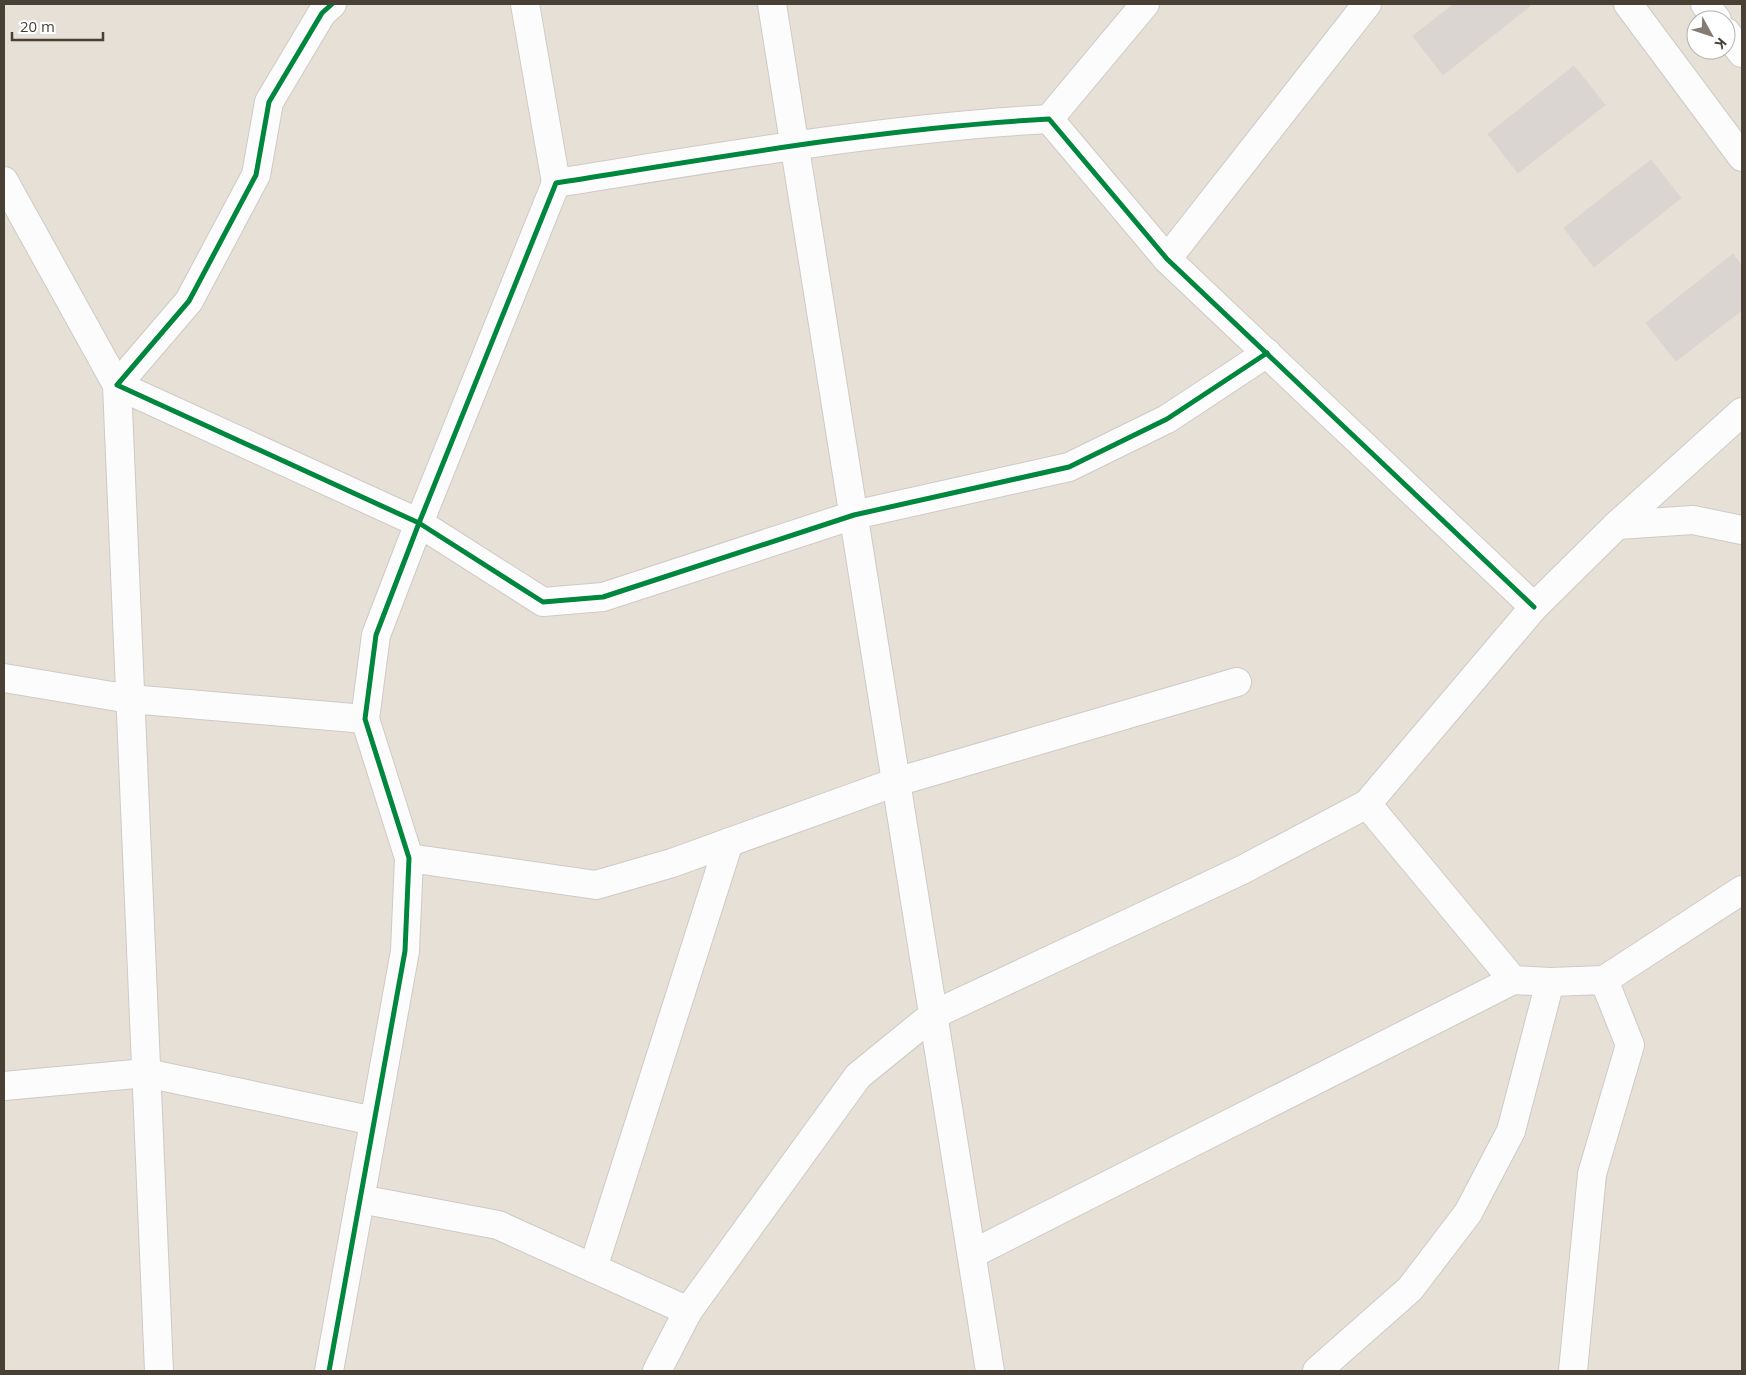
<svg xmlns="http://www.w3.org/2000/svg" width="1746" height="1375" viewBox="0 0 1746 1375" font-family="'Open Sans',sans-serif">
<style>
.residential{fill:#e6e0d7;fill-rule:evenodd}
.building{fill:#dad5d0;stroke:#dad5cf}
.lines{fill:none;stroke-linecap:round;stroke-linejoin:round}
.minor-casing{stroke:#cecac6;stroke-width:30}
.minor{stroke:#fdfcfc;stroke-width:28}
.cycleway-casing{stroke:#fff;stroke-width:8}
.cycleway{stroke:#00873e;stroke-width:5}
</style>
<rect width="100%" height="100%" fill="#f2eeea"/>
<path class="residential" d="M4,4H1742V1371H4ZM1696,20H1726V50H1696Z"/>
<g class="building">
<path d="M1454,4H1528L1530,6L1443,75L1413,36Z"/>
<path d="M1574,66L1605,105L1518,173L1488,134Z"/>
<path d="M1651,160L1681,198L1594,267L1564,228Z"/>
<path d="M1733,254L1742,266V310L1676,361L1646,323Z"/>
</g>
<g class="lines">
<defs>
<g id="minor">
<path d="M332,4L322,13L269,102L256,175L189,301L117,385L419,523L543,602L603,597L854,515L1069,467L1167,419L1267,353"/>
<path d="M525,4L556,183"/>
<path d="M772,4L990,1371"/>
<path d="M1628,4L1742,157"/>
<path d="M1705,4L1717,20"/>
<path d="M1726,32L1742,53"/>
<path d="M1049,119L1145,4"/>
<path d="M4,181L117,385L159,1371"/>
<path d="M1167,259L1367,4"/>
<path d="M1617,525L1742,412"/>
<path d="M4,678L130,699L365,719"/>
<path d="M1367,804L1513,980"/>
<path d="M409,858L596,885L672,863L896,782L1237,682"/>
<path d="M4,1086L146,1073L374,1121"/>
<path d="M360,1199L498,1225L688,1311"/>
<path d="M972,1254L1513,980L1550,982L1604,980L1742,890"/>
<path d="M593,1268L729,842"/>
<path d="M329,1371L405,951L409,858L365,719L376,635L419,523L556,183C720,157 883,128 1049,119L1167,259L1534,607"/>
<path d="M657,1371L688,1311L858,1076L933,1015L1242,870L1367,804L1534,607L1617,525L1693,520L1742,530"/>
<path d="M1317,1371L1410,1289L1468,1213L1511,1131L1550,982"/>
<path d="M1573,1371L1592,1174L1630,1045L1604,980"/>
</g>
</defs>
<use href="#minor" class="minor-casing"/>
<use href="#minor" class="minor"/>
<defs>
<g id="cycleway">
<path d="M332,4L322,13L269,102L256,175L189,301L117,385L419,523L543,602L603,597L854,515L1069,467L1167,419L1267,353"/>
<path d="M329,1371L405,951L409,858L365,719L376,635L419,523L556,183C720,157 883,128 1049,119L1167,259L1534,607"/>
</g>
</defs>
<use href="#cycleway" class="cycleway-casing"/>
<use href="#cycleway" class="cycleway"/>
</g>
<rect width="1746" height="1375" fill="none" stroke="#483f35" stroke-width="10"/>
<g transform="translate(1711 35) rotate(130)"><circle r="24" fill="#ffffff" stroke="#b6b2ae"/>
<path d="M0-4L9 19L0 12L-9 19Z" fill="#847c74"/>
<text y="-8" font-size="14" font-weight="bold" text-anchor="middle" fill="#483f35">K</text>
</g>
<path d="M12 32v8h91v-8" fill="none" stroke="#483f35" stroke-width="2.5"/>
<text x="20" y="32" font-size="15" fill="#483f35" stroke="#ffffff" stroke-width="4" paint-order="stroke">20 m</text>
</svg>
